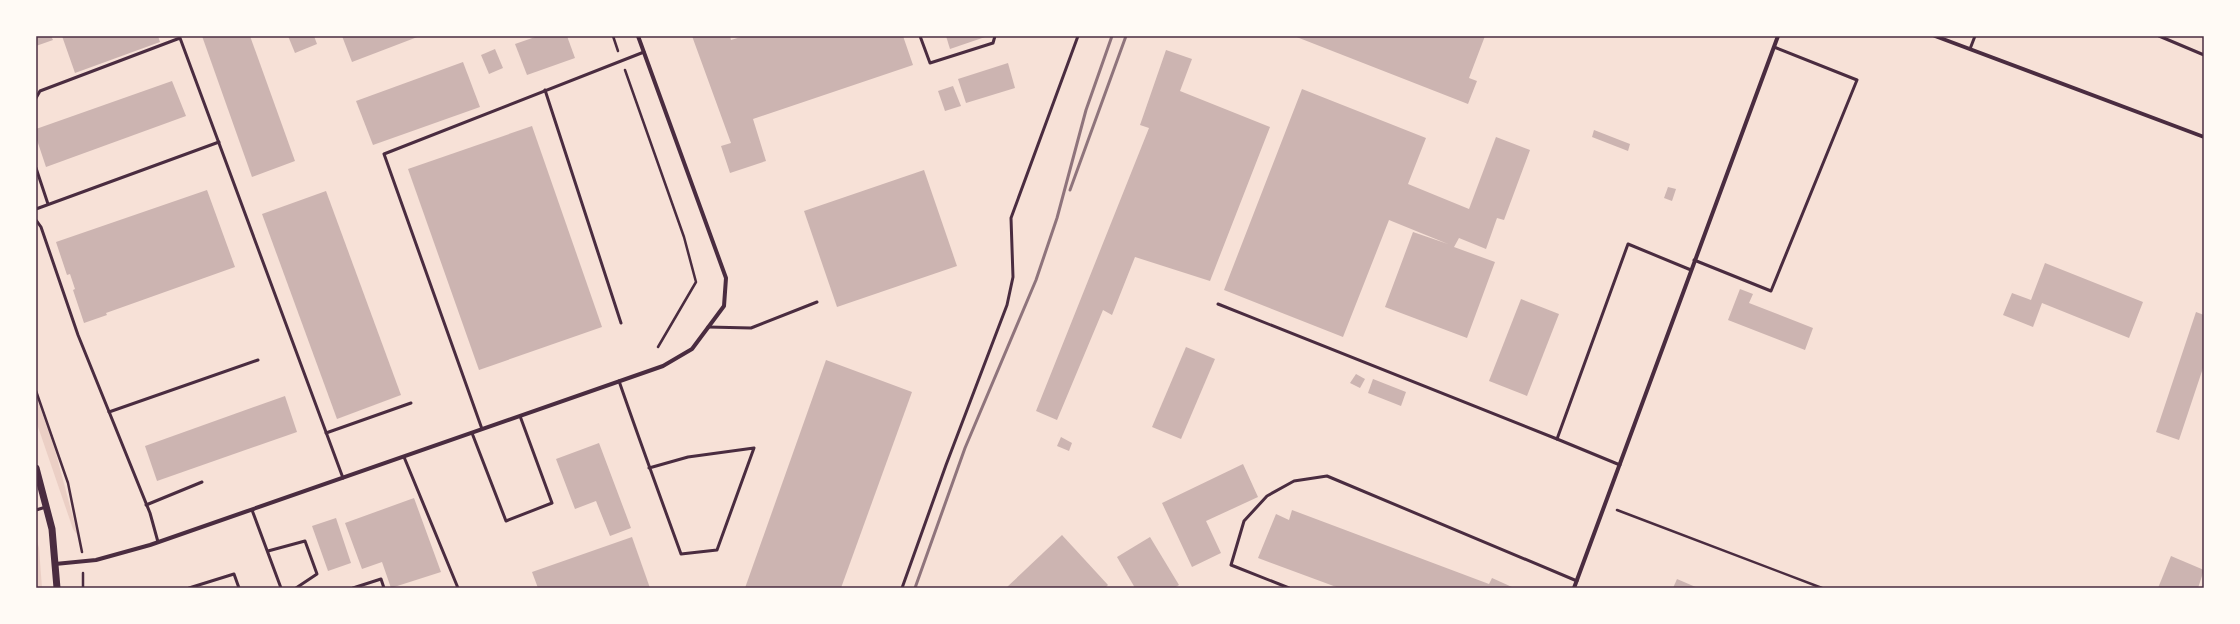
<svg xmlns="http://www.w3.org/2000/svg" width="2240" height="624" viewBox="0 0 2240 624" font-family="'Public Sans',sans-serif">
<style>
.green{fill:#ebcfc5}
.building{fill:#ccb4b1}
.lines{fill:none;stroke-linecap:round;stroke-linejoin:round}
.path{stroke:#4a2c40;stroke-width:2.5}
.service{stroke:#4a2c40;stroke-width:3}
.minor{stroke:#4a2c40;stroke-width:4}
.tertiary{stroke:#4a2c40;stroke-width:7}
.rail{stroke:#8f747c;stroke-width:3}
.neatline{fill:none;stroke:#4a2c40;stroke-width:1.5}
</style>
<rect width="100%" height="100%" fill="#f7e1d7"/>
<g class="green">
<path d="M36,396L55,450L78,536L73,529L36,421Z"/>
<path d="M36,538L39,548L42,588H36Z"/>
</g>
<g class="building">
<path d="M36,36H51L53,40L36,46Z"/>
<path d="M62,36H158L160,42L75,73Z"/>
<path d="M202,36H250L295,161L252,177Z"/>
<path d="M288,36H314L317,44L295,53Z"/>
<path d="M342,36H420L352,62Z"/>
<path d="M538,36H567L575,58L527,75L515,44Z"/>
<path d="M692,36H730L731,40L744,36H903L913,65L753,119L766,161L730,173L721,146L731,143Z"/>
<path d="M946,36H988L950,49Z"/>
<path d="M1294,36H1485L1469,78L1477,81L1468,104Z"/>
<path d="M495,49L503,68L489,74L481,55Z"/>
<path d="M1166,50L1192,59L1180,91L1270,127L1210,281L1135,257L1112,315L1103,310L1057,420L1036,411L1149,128L1140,125Z"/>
<path d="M463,62L480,107L373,145L356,101Z"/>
<path d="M1008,63L1015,88L966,103L958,79Z"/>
<path d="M172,81L186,116L46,167L36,137V129Z"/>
<path d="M953,86L961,106L945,111L938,91Z"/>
<path d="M1302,89L1426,138L1408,184L1469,209L1496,137L1530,150L1504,220L1497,218L1486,249L1459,238L1454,247L1495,262L1467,338L1385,307L1413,232L1448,244L1389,220L1343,337L1224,290Z"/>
<path d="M532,126L602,327L479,370L408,169Z"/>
<path d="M1594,130L1630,144L1628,151L1592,137Z"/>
<path d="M924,170L957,266L837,307L804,211Z"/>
<path d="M1668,187L1676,189L1672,201L1664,198Z"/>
<path d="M207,190L235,267L106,313L107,315L84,323L73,290L75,289L70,274L67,275L56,242Z"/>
<path d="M326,191L401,395L337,419L262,214Z"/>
<path d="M2045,263L2143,302L2129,338L2042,303L2033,327L2003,315L2012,293L2031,300Z"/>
<path d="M1740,289L1753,294L1749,303L1813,328L1805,350L1728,320Z"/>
<path d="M1521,299L1559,314L1527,396L1489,381Z"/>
<path d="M2196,312L2204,315V365L2179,440L2156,432Z"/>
<path d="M1186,347L1215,359L1181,439L1152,427Z"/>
<path d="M826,360L912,392L841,588H745Z"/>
<path d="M1356,374L1365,379L1360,388L1350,383Z"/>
<path d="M1373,379L1406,392L1401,406L1368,393Z"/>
<path d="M285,396L297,432L157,481L145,446Z"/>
<path d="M1061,437L1072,443L1069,451L1057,446Z"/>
<path d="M599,443L631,528L610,536L596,501L575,509L556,459Z"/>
<path d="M1243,464L1258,497L1206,521L1221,553L1192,567L1162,503Z"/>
<path d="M414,498L441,572L391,588L382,562L362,569L345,523Z"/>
<path d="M1292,510L1489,584L1492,578L1512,587L1339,588L1258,558L1276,514L1289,520Z"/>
<path d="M336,518L351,563L328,571L312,526Z"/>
<path d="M1062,535L1108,585L1105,588H1006Z"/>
<path d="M632,537L650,588H538L532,572Z"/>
<path d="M1150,537L1179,585L1174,588H1135L1117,557Z"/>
<path d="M2171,556L2204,570L2198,588H2158Z"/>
<path d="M1677,579L1698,588H1673Z"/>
</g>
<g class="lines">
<g class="path">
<path d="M613,36L618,51"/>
<path d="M625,70L684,237L696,282L658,347"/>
<path d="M36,391L68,483L82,552"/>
<path d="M1617,510L1822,588"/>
<path d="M83,573V588"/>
</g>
<g class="service">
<path d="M920,36L930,63L993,43L995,36"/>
<path d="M2159,36L2204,55"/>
<path d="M1970,49L1975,36"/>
<path d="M545,90L621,323"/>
<path d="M36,98L40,91L180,38L343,478"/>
<path d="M36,168L48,204"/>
<path d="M36,209L219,142"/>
<path d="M36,220L41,227L78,335L150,513L158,542"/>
<path d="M1694,260L1771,291L1857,80L1774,47"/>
<path d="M1218,304L1557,439L1628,244L1691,270"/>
<path d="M708,327L751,328L817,302"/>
<path d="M619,381C639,439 660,496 681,554L717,550L754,448L688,457L649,468"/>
<path d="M109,412L258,360"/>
<path d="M482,429L384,154L644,52"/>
<path d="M326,433L411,403"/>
<path d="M472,433L506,521L552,503L520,416"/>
<path d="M1557,439L1620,465"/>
<path d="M404,457L458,588"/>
<path d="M146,505L202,482"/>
<path d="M36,510L46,507"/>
<path d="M252,510L281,588"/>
<path d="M268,551L305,541L317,574L296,588"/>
<path d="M189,588L234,574L239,588"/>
<path d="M353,588L381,579L384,588"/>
<path d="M902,588L946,465L1007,305L1013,277L1011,218L1078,36"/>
<path d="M1289,588L1231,565L1244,521L1267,496L1294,481L1327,476L1577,581"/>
</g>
<g class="minor">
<path d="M1935,36L2204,137"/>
<path d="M55,564L96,560L150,545L663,366L692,349L724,306L726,278L638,36"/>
<path d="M1574,588L1778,36"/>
</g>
<path class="tertiary" d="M36,468L52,529L57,588"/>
<g class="rail">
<path d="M1070,190L1126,36"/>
<path d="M915,588L965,448L1036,280L1057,218L1086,110L1112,36"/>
</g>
</g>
<rect width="2240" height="624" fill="none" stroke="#fffaf5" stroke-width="74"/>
<rect x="37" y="37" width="2166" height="550" class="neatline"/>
</svg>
